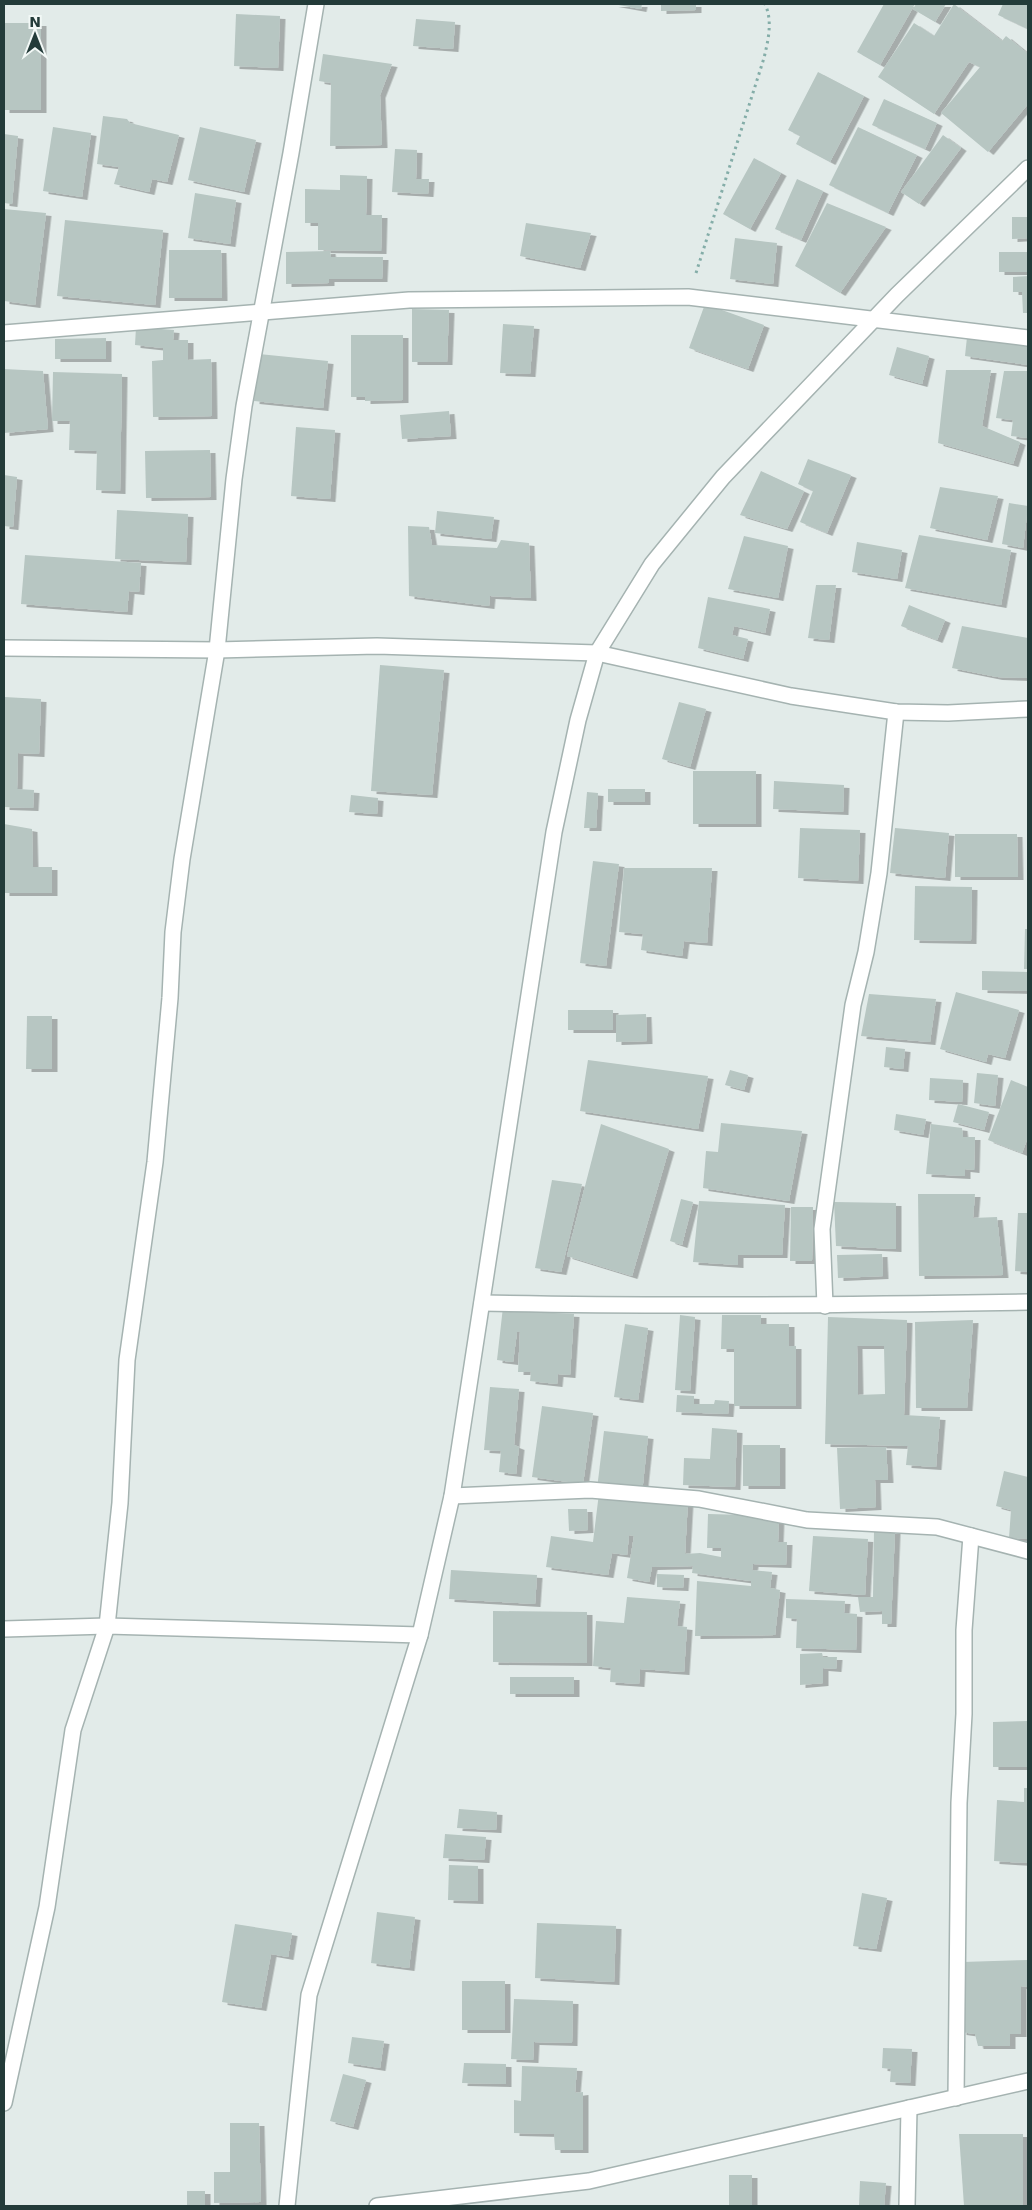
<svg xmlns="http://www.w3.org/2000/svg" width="1032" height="2210" viewBox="0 0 1032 2210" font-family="'DejaVu Sans',sans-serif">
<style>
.building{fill:#b7c6c2;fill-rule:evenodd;filter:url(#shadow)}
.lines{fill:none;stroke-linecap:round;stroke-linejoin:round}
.minor-casing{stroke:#a5b3b1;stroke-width:18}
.path{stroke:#84ada8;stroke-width:3;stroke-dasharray:2.5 4;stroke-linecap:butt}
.minor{stroke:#fff;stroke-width:15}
</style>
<defs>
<filter id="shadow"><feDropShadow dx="5.5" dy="3" stdDeviation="0" flood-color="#0004"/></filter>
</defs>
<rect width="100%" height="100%" fill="#e2ebe9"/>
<g class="building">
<path d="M613,4H642L641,9Z"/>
<path d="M661,4H696V10L661,11Z"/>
<path d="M884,4H915L880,65L857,52Z"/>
<path d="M916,4H946L935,22L913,9Z"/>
<path d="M954,4L1002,41L1006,36L1028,54V104L988,152L941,113L980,67L969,62L934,114L878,77L914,23L934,36Z"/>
<path d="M1003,4H1028V29L998,15Z"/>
<path d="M236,14L280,16L278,68L234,66Z"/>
<path d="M416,19L455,22L453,49L413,46Z"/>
<rect x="4" y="23" width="37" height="87"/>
<path d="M323,54L392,64L380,95L382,145L330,146L331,83L319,81Z"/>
<path d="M818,72L864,96L830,162L796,144L800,136L788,130Z"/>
<path d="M884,99L937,123L925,149L872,125Z"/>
<path d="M103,116L127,119L130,123L179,135L167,182L152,179L149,192L114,184L119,167L97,164Z"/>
<path d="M53,127L91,133L82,197L43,191Z"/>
<path d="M200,127L256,140L244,192L188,180Z"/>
<path d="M858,127L917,155L888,213L829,185Z"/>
<path d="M4,134L18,136L12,204L4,203Z"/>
<path d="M943,135L961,148L919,204L901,192Z"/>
<path d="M395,149L417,150L416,179H429L428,194L392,192Z"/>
<path d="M754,158L781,173L750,229L723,214Z"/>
<path d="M340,175L367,176L366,215H382L381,251L318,250V223H305V189L340,190Z"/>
<path d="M797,179L823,191L801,240L775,229Z"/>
<path d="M195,193L236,200L230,244L188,238Z"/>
<path d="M827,203L886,227L840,293L795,266Z"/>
<path d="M4,209L46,213L35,305L4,301Z"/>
<path d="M1012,217H1028V238L1012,239Z"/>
<path d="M65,220L163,230L155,305L57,296Z"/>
<path d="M526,223L591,233L580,268L520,256Z"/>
<path d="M735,238L777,243L773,284L730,279Z"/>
<path d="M169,250H221L222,298H169Z"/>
<path d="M330,251L331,257H383L382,279H329V283L286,284V252Z"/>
<rect x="999" y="252" width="29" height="20"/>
<path d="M1028,276V313H1023L1022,292H1013V277Z"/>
<path d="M705,304L764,325L748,369L689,348Z"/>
<path d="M412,309L449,310L447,362H412Z"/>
<path d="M503,324L534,326L530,374L500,373Z"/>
<path d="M136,327L174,330L173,340H188V360L211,359L212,416L153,417L152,361L163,360V348L135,345Z"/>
<path d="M351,335H403V400L365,401V397H351Z"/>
<path d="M967,337L1028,342V365L965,356Z"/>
<path d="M106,338V359H55V339Z"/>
<path d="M897,347L929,356L922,384L889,375Z"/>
<path d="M259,354L328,361L323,408L254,401Z"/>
<path d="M4,369L43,371L48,429L4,433Z"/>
<path d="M946,370H991L982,426L1020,442L1013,464L938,443Z"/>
<path d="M1004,371H1028V438L1011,436L1013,420L996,418Z"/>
<path d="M53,372L122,374L120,491L96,490L97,451L69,450L70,421H52Z"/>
<path d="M449,411L451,436L402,439L400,415Z"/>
<path d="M296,427L335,430L330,499L291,496Z"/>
<path d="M210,450L211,497L146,498L145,451Z"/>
<path d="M808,459L851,475L827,533L800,522L813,491L798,484Z"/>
<path d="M761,471L804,491L787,529L740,515Z"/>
<path d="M4,475L17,477L13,527L4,526Z"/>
<path d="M940,487L998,496L987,540L930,528Z"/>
<path d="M1009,503L1028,506L1023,548L1002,544Z"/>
<path d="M117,510L188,514L186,562L115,559Z"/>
<path d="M437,511L494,517L491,539L435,533Z"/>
<path d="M408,526L429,527L432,545L497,548L501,540L529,543L531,598L490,596L489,606L409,596Z"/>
<path d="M919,535L1011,550L1001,605L905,588Z"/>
<path d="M744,536L788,546L778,598L728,589Z"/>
<path d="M857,542L902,550L897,579L852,572Z"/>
<path d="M25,555L141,563L139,592L129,591L127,612L21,604Z"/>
<path d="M816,585H836L829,640L808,638Z"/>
<path d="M708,597L770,609L765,633L734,626L732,635L748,639L743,659L698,648Z"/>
<path d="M909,605L945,620L937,640L901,626Z"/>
<path d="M962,626L1028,638V678L997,677L952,668Z"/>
<path d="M380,665L444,670L432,795L371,791Z"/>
<path d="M4,697L41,699L39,754L18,753L17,789L34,790L33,808L4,807Z"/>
<path d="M679,702L706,709L690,767L662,759Z"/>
<rect x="693" y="771" width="63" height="53"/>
<path d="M774,781L844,785L843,812L773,809Z"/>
<rect x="608" y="789" width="37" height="13"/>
<path d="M587,792L598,793L596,828H584Z"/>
<path d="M351,795L378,798L377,814L349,812Z"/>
<path d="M4,824L32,829L33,867H52V893H4Z"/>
<path d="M800,828L860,830L858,881L798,878Z"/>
<path d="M895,828L949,833L945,878L890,873Z"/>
<path d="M955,834H1017L1018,877H955Z"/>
<path d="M593,861L619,864L606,966L580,963Z"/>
<path d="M624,868H712L707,943L684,941L682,956L641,950L643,934L619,932Z"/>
<path d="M915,886L972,887L971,941L914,940Z"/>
<path d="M1025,929H1028V969H1024Z"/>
<path d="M982,971L1028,972V991L982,990Z"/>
<path d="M956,992L1019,1010L1005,1058L988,1054L986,1062L940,1049Z"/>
<path d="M869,994L936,999L930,1042L861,1036Z"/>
<rect x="568" y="1010" width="45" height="20"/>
<path d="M646,1014L647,1041L616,1042V1015Z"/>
<path d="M27,1016H52V1069H26Z"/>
<path d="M886,1047L905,1049L903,1069L884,1067Z"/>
<path d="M588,1060L708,1076L698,1129L580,1111Z"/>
<path d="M730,1070L748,1075L744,1090L725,1085Z"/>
<path d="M977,1073L998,1075L995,1106L974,1103Z"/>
<path d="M930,1078L963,1080L962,1102L929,1100Z"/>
<path d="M1011,1080L1028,1087V1137L1022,1153L988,1140Z"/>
<path d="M958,1104L989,1112L984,1130L953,1122Z"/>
<path d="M896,1114L926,1119L923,1135L894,1130Z"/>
<path d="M721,1123L802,1131L789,1201L703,1188L706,1151L718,1152Z"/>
<path d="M601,1124L669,1149L632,1276L567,1256Z"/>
<path d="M931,1124L962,1128L963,1137H975L974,1170L965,1169V1176L926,1174Z"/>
<path d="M552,1180L582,1184L561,1272L535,1268Z"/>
<path d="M918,1194H975L973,1218L997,1217L1003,1275L919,1276Z"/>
<path d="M681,1199L693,1202L682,1245L670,1241Z"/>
<path d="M699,1201L785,1205L782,1255H738V1265L693,1262Z"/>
<path d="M834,1202L896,1203V1249L836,1246Z"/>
<path d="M791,1207H813L812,1261H790Z"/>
<path d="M1018,1213H1028V1272L1015,1271Z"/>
<path d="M882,1254L883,1276L838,1278L837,1255Z"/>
<path d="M503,1307L534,1312L574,1314L570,1375L558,1374L557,1384L530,1381L531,1372H518L520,1332H517L513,1362L497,1360Z"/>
<path d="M680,1315L695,1317L690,1391L675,1390Z"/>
<path d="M722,1315H761V1324H789V1346H796V1406H734V1349H721Z"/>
<path d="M828,1317L907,1320L904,1415L940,1417L936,1467L906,1465L908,1446L825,1444ZM857,1346H884L885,1394L858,1395Z"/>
<path d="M973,1320L967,1408H916L915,1322Z"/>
<path d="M625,1324L648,1328L638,1400L614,1397Z"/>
<path d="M490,1387L519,1389L514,1445L519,1447L516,1474L499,1472L501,1451L484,1450Z"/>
<path d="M677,1395L694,1396V1404H714L715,1400L729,1401L728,1414L676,1412Z"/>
<path d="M542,1406L593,1413L583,1484L532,1477Z"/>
<path d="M712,1428L737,1430L735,1487L683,1485L684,1458L710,1459Z"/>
<path d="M604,1431L648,1436L642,1493L597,1489Z"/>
<rect x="743" y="1445" width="37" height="41"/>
<path d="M886,1447L888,1480H875L876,1507L840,1509L837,1448Z"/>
<path d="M1004,1471L1028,1477V1539L1009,1538L1011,1510L996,1506Z"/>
<path d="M599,1493L688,1500L685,1554L700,1553L721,1557V1548H707L708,1514L779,1516L778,1542H787L786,1565L753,1564L752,1570L772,1572L770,1588L780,1590L775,1635L695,1636L697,1581L751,1586V1581L692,1573L693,1566L652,1567L649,1582L627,1578L634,1536L629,1535L627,1555L612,1553L608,1575L546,1567L551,1536L593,1542Z"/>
<path d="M568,1509H587L588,1530L569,1531Z"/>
<path d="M874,1531H895L891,1624H882V1611L860,1612L858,1597H873Z"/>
<path d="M813,1536L868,1539L865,1595L809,1591Z"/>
<path d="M451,1570L537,1575L535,1604L449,1599Z"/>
<path d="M657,1574L684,1575L683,1588L657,1587Z"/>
<path d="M627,1597L680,1601L677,1626L687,1627L684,1672L640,1669L639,1684L610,1682L611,1668L593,1666L596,1621L624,1623Z"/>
<path d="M786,1599L845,1601L844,1613L857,1614L856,1650L796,1648L797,1619L786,1618Z"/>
<path d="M493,1611L587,1612V1663L493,1662Z"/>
<path d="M822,1653L823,1657H837L836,1669L823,1668V1683L800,1685V1654Z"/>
<rect x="510" y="1677" width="64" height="17"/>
<path d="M1028,1721V1767H993V1722Z"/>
<path d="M1024,1788H1028V1863L994,1861L997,1800L1024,1802Z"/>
<path d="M459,1809L497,1812L496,1830L457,1828Z"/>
<path d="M445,1834L486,1837L484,1860L443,1858Z"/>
<path d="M449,1865L478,1866V1901L448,1900Z"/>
<path d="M862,1893L887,1898L876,1949L853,1946Z"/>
<path d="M377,1912L415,1917L409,1968L371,1963Z"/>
<path d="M537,1923L616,1926L614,1982L535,1978Z"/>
<path d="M235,1924L292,1933L288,1957L271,1954L261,2008L222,2002Z"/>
<path d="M1028,1960V1987L1021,1986V2034H1010V2046H978L975,2034L961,2032L962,1962Z"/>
<rect x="462" y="1981" width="43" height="49"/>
<path d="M514,1999L573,2001L572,2043L534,2042L533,2060L511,2059Z"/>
<path d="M352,2037L384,2041L380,2068L348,2063Z"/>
<path d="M883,2048L912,2049L910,2083L890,2082L891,2069L882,2068Z"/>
<path d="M464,2063L506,2064V2084L462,2083Z"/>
<path d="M522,2066L577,2068L575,2093L583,2092V2150H555L554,2134L514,2133V2100L521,2101Z"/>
<path d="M343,2074L366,2080L353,2127L330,2121Z"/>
<path d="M230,2123H259L261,2202L214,2203V2172H230Z"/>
<path d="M959,2134H1023V2206H964Z"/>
<rect x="729" y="2175" width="23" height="31"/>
<path d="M860,2181L886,2183L884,2206H859Z"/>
<rect x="187" y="2191" width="18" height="15"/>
</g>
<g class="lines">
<defs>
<g id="minor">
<path d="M4,333L409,300L688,297L1028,338"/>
<path d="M4,648L217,650L377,646L597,653L791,696L896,712L948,713L1028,709"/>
<path d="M482,1303C664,1307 846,1305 1028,1302"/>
<path d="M825,1306L822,1229L853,1005L866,952L879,873L896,712"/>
<path d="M452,1496L590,1490L699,1499L807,1520L937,1527L1028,1551"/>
<path d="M4,1629L107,1626L420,1635"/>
<path d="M956,2098L959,1803L964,1714V1630L971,1536"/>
<path d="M4,2103L47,1907L73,1730L107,1626L120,1503L127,1360L155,1162L170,998L173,932L182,859L217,650L234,479L244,406L291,153L316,4"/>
<path d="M287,2206L309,1995L420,1635L452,1496L554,832L578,720L597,653L652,564L723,477L897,295L1028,168"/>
<path d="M377,2206L589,2181L1028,2081"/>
<path d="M907,2206L909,2108"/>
</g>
</defs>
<use href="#minor" class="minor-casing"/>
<path class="path" d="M696,273L764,58C768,41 773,21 765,4"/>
<use href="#minor" class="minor"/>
</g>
<rect width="1032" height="2210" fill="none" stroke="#233b39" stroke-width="10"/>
<g transform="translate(35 35)" stroke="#f2f8f6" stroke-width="4" paint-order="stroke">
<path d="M0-4L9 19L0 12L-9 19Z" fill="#233b39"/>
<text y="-8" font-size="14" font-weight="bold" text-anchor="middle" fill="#233b39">N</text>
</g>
</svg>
